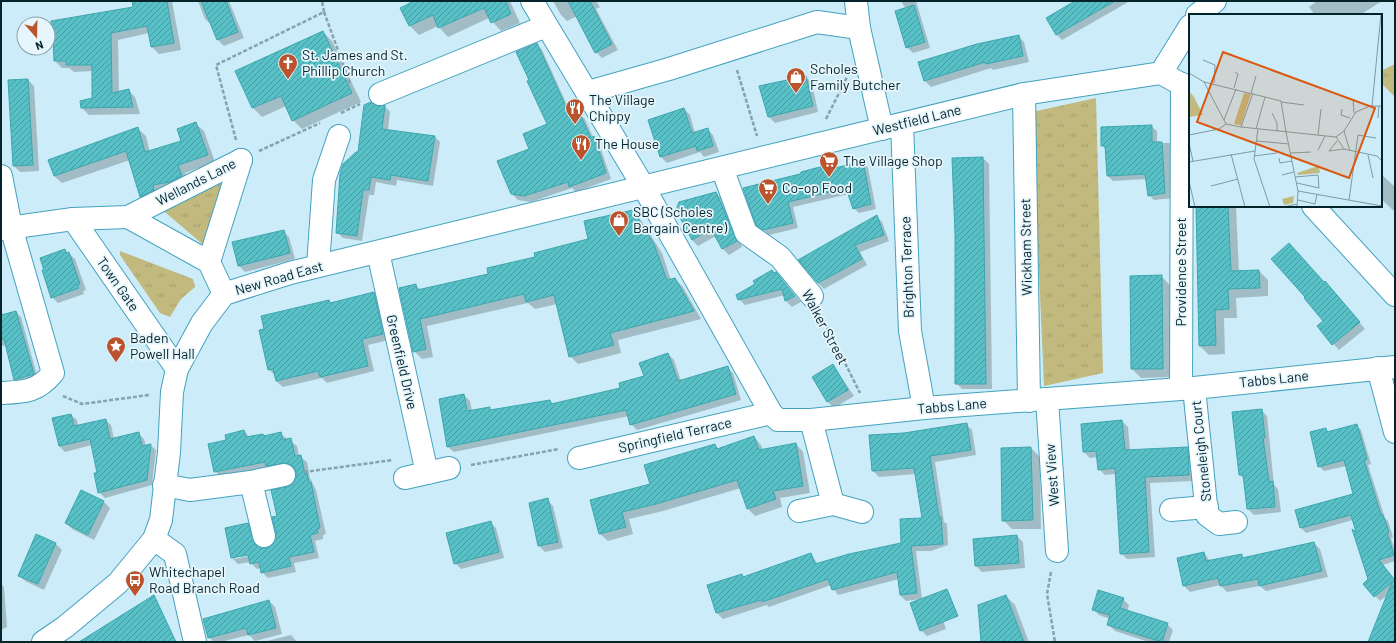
<svg xmlns="http://www.w3.org/2000/svg" width="1396" height="643" viewBox="0 0 1396 643" font-family="Barlow,sans-serif">
<style>
.park{fill:url(#park-tufts)}
.shadow{fill:#0003;fill-rule:evenodd}
.building{fill:url(#building-hatch);stroke:#3ba7ad}
.lines{fill:none;stroke-linecap:round;stroke-linejoin:round}
.minor-casing{stroke:#44a2be;stroke-width:24}
.major-casing{stroke:#44a2be;stroke-width:24}
.path{stroke:#83a3ad;stroke-width:2.5;stroke-dasharray:4 2;stroke-linecap:butt}
.minor{stroke:#fff;stroke-width:22}
.major{stroke:#fff;stroke-width:22}
.labels{text-anchor:middle;stroke-width:3.5;stroke-linejoin:round;paint-order:stroke}
.poi-label{font-size:14px;fill:#05232b;stroke:#e6f6fc;text-anchor:start}
.street-label{font-size:14px;fill:#05232b;stroke:#e6f6fc}
.inset-road{fill:none;stroke:#7c9ca6;stroke-width:1}
.view{fill:#dd560e;fill-opacity:0.15;stroke:#dd560e;stroke-width:2}
.inset-edge{fill:none;stroke:#05232b;stroke-width:2}
</style>
<defs>
<pattern id="park-tufts" width="24" height="20" patternUnits="userSpaceOnUse"><rect width="24" height="20" fill="#c2b97e"/><path d="M3 7l-1-3M5 7V3M7 7l1-3M15 17l-1-3M17 17v-4M19 17l1-3" fill="none" stroke="#a59f6d"/></pattern>
<pattern id="building-hatch" width="6" height="6" patternUnits="userSpaceOnUse"><rect width="6" height="6" fill="#58c1c7"/><path d="M-1 1l2-2M0 6l6-6M5 7l2-2" fill="none" stroke="#479ca2"/></pattern>
</defs>
<rect width="100%" height="100%" fill="#cbecf8"/>
<g class="park">
<path d="M1395,64V97L1381,83V71Z"/>
<path d="M1096,98L1103,373L1044,386L1032,112Z"/>
<path d="M219,183L225,187L207,248L159,207Z"/>
<path d="M120,251L193,279L195,287L181,299L170,317L160,313L120,255Z"/>
</g>
<g class="shadow">
<path d="M133,1H172L181,50L159,54L152,47L149,33L118,40L119,92L128,90L135,97L140,114L89,115L82,108L93,99V71L74,72L69,68H62L55,61L135,8Z"/>
<path d="M198,1H229L244,38L224,46L218,40L212,25L205,19Z"/>
<path d="M417,1H510L520,23L501,31L489,18L448,37L438,26L419,35L410,26L402,8Z"/>
<path d="M553,1H596L600,7L596,9L618,50L602,58L596,52L577,16L567,21L561,15Z"/>
<path d="M901,1H916L930,48L913,53L907,47L906,9Z"/>
<path d="M1077,1H1130L1062,40L1056,34Z"/>
<path d="M1317,1H1382L1360,15H1315L1309,7Z"/>
<path d="M323,32L332,41L361,102L302,129L293,120L286,106L262,117L253,108L236,72Z"/>
<path d="M1018,36L1024,42L1029,62L993,70L991,68L931,87L925,81Z"/>
<path d="M537,44L542,50L573,118L579,114L585,119L593,137L599,143L611,179L576,192L572,188L531,202L518,200L512,194L530,150L548,124L530,80Z"/>
<path d="M806,77L812,83L818,112L775,123L769,117Z"/>
<path d="M28,80L34,86L39,171L20,172L14,166L9,81Z"/>
<path d="M385,106L390,112L388,130L435,137L440,142L433,186L397,180L396,186L376,182L374,195H369L362,241L343,238L337,232L359,153L378,107Z"/>
<path d="M684,109L690,115L695,133L707,129L713,135L719,152L704,157L700,152L667,163L661,157Z"/>
<path d="M196,124L204,131L215,162L185,173L189,184L149,204L141,196L130,160L62,183L54,176L138,129L146,136L150,152L182,141Z"/>
<path d="M1151,126L1157,131V143H1169L1174,148V198L1154,200L1149,195L1146,179L1113,181L1108,176L1107,150L1102,145Z"/>
<path d="M983,158L989,164L992,389H962L956,383Z"/>
<path d="M863,162L868,168L876,209L859,213L854,208L849,194L793,207L798,228L769,235L757,224L833,165L836,169Z"/>
<path d="M1381,174L1395,187V212L1381,199Z"/>
<path d="M716,193L724,201L742,247L729,255L723,249L716,236L698,246L692,240L677,210Z"/>
<path d="M1196,206H1236L1239,272L1259,271L1268,280V296L1236,298L1237,318H1224L1225,354L1209,355L1200,346Z"/>
<path d="M632,211L640,219L662,253L671,280L675,279L683,287L701,319L618,340L621,353L578,364L570,356L557,304L535,309L528,303L427,326L433,357L422,359L414,351L415,285L421,290L489,275L590,240Z"/>
<path d="M876,216L882,222L889,241L860,252L867,265L824,289L818,283Z"/>
<path d="M283,231L289,237L295,259L245,272L239,266L233,243Z"/>
<path d="M65,250L75,259L86,290L83,291L84,294L58,303L52,297Z"/>
<path d="M776,273L801,302L792,307L786,301L785,295L745,305L739,299Z"/>
<path d="M1161,276L1170,285L1172,377L1141,378L1132,369Z"/>
<path d="M1324,283L1331,288L1365,329L1339,350L1318,327L1325,322L1307,297Z"/>
<path d="M374,293L380,300L389,340L368,345L374,371L327,383L322,378L283,387L276,381L275,375L268,369L329,301L332,304Z"/>
<path d="M16,312L21,317L38,379L21,384L15,379L7,345L1,346V316Z"/>
<path d="M668,354L674,360L681,381L727,367L733,373L741,400L637,430L631,424L629,416L454,452L448,447L464,395L470,401L472,411L489,409L492,411L550,401L554,404L621,389L645,377Z"/>
<path d="M832,366L838,372L854,396L834,408L828,402L813,378Z"/>
<path d="M1261,410L1267,416L1274,485L1278,489L1281,512L1254,515L1248,509L1245,479L1240,475Z"/>
<path d="M71,415L77,420L78,426L105,420L111,425L114,439L138,433L144,439L146,446L150,445L156,450L152,485L105,498L99,492L98,473L92,445L65,452L59,446Z"/>
<path d="M1122,421L1128,427L1130,451L1187,448L1193,454L1194,481L1150,483L1155,557L1127,559L1121,553L1116,474L1105,475L1099,469L1098,457L1090,458L1084,452L1082,425Z"/>
<path d="M966,424L972,430L976,455L935,462L944,522L947,524L948,545L931,551H916L922,599L937,602L946,629L927,636L921,630L922,599L906,601L900,595L899,579L838,595L831,585L769,607L767,605L723,619L717,613L709,586L742,575L744,578L811,554L818,564L902,543L923,519L916,474L879,477L873,471L870,436L905,434Z"/>
<path d="M1356,425L1361,430L1371,464L1368,465L1385,518L1388,521L1393,537L1391,538L1395,550V561L1383,565L1395,580V589L1380,601L1364,584L1369,579L1353,520L1306,533L1301,528L1296,511L1355,494L1346,466L1324,471L1319,466L1326,429L1329,433Z"/>
<path d="M244,431L250,438L263,435L265,437L281,434L297,446L299,456L307,462L310,478L316,490L326,534L323,535V539L315,541L319,558L294,563L296,572L268,578L262,572V568L257,569L250,562L238,564L232,558L226,528L248,524L254,530L260,549H267L274,546L277,539L278,517L272,491L293,485L297,480V473L295,469L288,468L221,477L215,471L227,441ZM253,553V555L235,559V557Z"/>
<path d="M754,437L761,445L763,450L796,444L803,452L810,493L780,498L782,507L755,516L748,509L741,488L663,511L629,519L633,534L608,541L600,534L591,500L651,484L715,445L719,449Z"/>
<path d="M1031,448L1040,457L1041,529H1012L1003,520Z"/>
<path d="M81,491L104,502L110,508L94,540L72,529L66,523Z"/>
<path d="M547,500L553,506L563,548L545,552L539,546L530,504Z"/>
<path d="M490,522L496,528L504,558L461,569L455,563Z"/>
<path d="M37,536L56,544L62,550L44,590L25,581L19,575Z"/>
<path d="M1017,536L1023,542L1025,568L982,572L976,566Z"/>
<path d="M1314,543L1320,549L1328,577L1266,591L1260,586L1227,592L1220,585L1190,592L1184,586L1204,553L1210,561L1241,555L1245,558Z"/>
<path d="M1,584L4,587L7,627L1,630Z"/>
<path d="M1006,596L1015,605L1029,642H982Z"/>
<path d="M1123,599L1129,605L1127,612L1167,624L1173,630L1169,642H1149L1115,631L1109,625L1110,619L1099,615L1093,609Z"/>
<path d="M269,601L275,607L282,634L255,641L249,635L220,642H214L209,637Z"/>
<path d="M291,635L297,642L267,641Z"/>
</g>
<g class="building">
<path d="M132,1H167L174,43L151,47L147,26L111,33L112,93L129,89L133,107L81,108L80,101L92,98V65H66V61H54L53,37L51,21L133,7Z"/>
<path d="M201,1H226L238,32L217,40Z"/>
<path d="M414,1H506L511,14L491,23L484,8L438,28L433,15L409,26L400,8Z"/>
<path d="M568,1H590L612,44L595,53Z"/>
<path d="M1075,1H1115L1056,35L1046,18Z"/>
<path d="M914,5L925,42L906,48L895,11Z"/>
<path d="M323,31L352,93L292,121L281,96L252,108L235,71Z"/>
<path d="M1019,35L1023,56L986,64L985,62L924,81L918,62L977,44Z"/>
<path d="M537,43L571,118L579,112L591,138L594,136L606,173L569,187L568,182L524,196L511,194L497,161L529,149L523,134L547,124L527,81L529,80L516,52Z"/>
<path d="M806,76L813,106L768,117L759,86Z"/>
<path d="M28,79L33,165L13,166L8,80Z"/>
<path d="M371,102L378,106L385,105L382,129L435,136L428,181L391,175L390,180L371,177L369,190H363L357,236L336,233L340,173L343,164L356,152H358L364,105Z"/>
<path d="M684,108L692,133L708,128L713,146L697,151L696,146L660,157L648,120Z"/>
<path d="M196,122L208,155L178,165L182,176L169,182L153,185L154,190L140,197L126,151L54,176L48,160L138,127L145,152L181,141L177,129Z"/>
<path d="M1152,125V142H1162L1165,193L1148,196L1145,174L1107,176L1105,146H1101V127Z"/>
<path d="M983,157L986,384H955V233L952,158Z"/>
<path d="M863,161L871,204L853,209L846,188L788,202L793,223L763,230L756,225L743,188L800,174L801,172L816,168L833,164L835,168Z"/>
<path d="M716,192L737,241L722,249L711,229L692,240L676,210L679,202Z"/>
<path d="M1196,206H1228L1231,271L1259,270L1260,288L1228,289L1229,309L1215,310L1216,345L1199,346Z"/>
<path d="M633,210L654,244L667,280L675,278L694,311L610,333L614,345L569,357L554,295L526,302L524,294L420,319L426,349L413,352L399,288L416,284L417,290L488,274L487,268L535,257L534,253L588,239L584,221Z"/>
<path d="M877,215L884,235L855,245L862,259L818,283L798,260Z"/>
<path d="M284,230L290,253L238,266L232,242Z"/>
<path d="M1289,243L1324,282L1325,281L1360,322L1332,345L1317,326L1323,321L1304,298L1305,297L1271,259Z"/>
<path d="M65,249L66,253L69,252L80,284L77,285L79,288L51,298L42,270H44L40,258Z"/>
<path d="M772,270L774,273L776,272L795,296L785,301L782,289L738,300L736,295L755,284L753,281Z"/>
<path d="M1162,275L1163,369H1131L1130,276Z"/>
<path d="M374,292L383,334L362,339L368,366L320,377L318,371L276,381L273,369L268,370L259,330L264,329L261,316L329,300L330,303Z"/>
<path d="M16,311L34,374L14,380L4,339L1,340V315Z"/>
<path d="M668,353L678,381L728,366L736,394L630,425L626,410L447,447L439,399L464,394L467,411L490,407V410L550,400L551,404L620,388L619,383L644,376L639,363Z"/>
<path d="M833,364L848,390L827,402L812,377Z"/>
<path d="M1262,409L1265,438H1263L1269,482L1273,481L1275,507L1247,509L1243,475H1239L1232,412Z"/>
<path d="M71,414L74,426L106,419L110,439L139,432L142,446L151,444L147,480L98,493L94,473H97L90,439L59,446L52,418Z"/>
<path d="M1122,420L1125,450L1188,447L1189,475L1145,477L1149,552L1120,554L1115,468L1098,470L1096,451L1083,452L1081,424Z"/>
<path d="M967,423L971,450L930,456L939,517H941L943,544L911,546L917,593L900,595L897,572L832,590L828,579L762,602L761,600L716,613L707,585L742,574L743,577L811,553L815,564L849,554L901,543L900,519L922,518L914,468L872,471L869,435L904,433Z"/>
<path d="M1357,424L1367,459L1364,460L1381,515H1383L1389,532L1387,533L1394,555L1379,560L1394,579L1395,577V642H1368L1392,582L1374,597L1363,584L1368,579L1352,529L1356,532L1351,515L1300,528L1295,510L1353,494L1344,460L1318,467L1310,432L1326,428L1327,432Z"/>
<path d="M244,430L246,437L263,434L264,436L281,432L283,440L291,438L295,456L301,455L305,474L307,473L309,483L311,482L320,528L317,529L318,533L310,535L314,552L289,557L291,566L261,573L259,562L250,564L248,555L231,558L225,528L248,523L255,545L261,548H267L272,545L276,540V533L272,517L277,516L271,490L287,487L293,484L296,478V472L294,467L287,463L266,466L265,462L214,472L208,444L226,440L225,435Z"/>
<path d="M754,436L759,450L796,443L803,486L773,491L776,499L747,509L737,480L656,504L622,512L626,527L599,534L590,500L650,484L644,465L715,444L717,449Z"/>
<path d="M1031,447L1033,520L1002,521L1001,448Z"/>
<path d="M81,490L104,501L88,535L65,523Z"/>
<path d="M548,498L558,542L538,546L529,503Z"/>
<path d="M491,521L499,552L454,564L446,533Z"/>
<path d="M36,534L56,543L38,584L18,576Z"/>
<path d="M1017,535L1019,563L975,566L973,539Z"/>
<path d="M1314,542L1322,571L1259,586L1258,579L1220,586L1218,578L1183,586L1177,558L1204,552L1206,561L1242,554V558Z"/>
<path d="M947,589L958,616L920,631L910,603Z"/>
<path d="M1098,590L1124,598L1120,608L1168,623L1162,642L1107,625L1110,615L1092,610Z"/>
<path d="M154,595L176,642H79Z"/>
<path d="M1006,595L1024,642H981L978,605Z"/>
<path d="M269,600L276,628L248,635L246,628L208,638L203,619Z"/>
</g>
<g class="lines">
<defs>
<g id="minor">
<path d="M856,1L859,28L882,129"/>
<path d="M1197,15L1215,1"/>
<path d="M1161,73L1190,26"/>
<path d="M588,92L669,69L817,22L859,28"/>
<path d="M380,94L546,26"/>
<path d="M1024,94L1029,401"/>
<path d="M902,124L910,331L924,408"/>
<path d="M722,168L746,233L780,257L812,296"/>
<path d="M1,176L11,227L53,373C37,392 25,392 1,393"/>
<path d="M643,186L771,413L778,420H811L924,408L1194,388L1395,367"/>
<path d="M128,217L209,262L224,294"/>
<path d="M73,219L177,369"/>
<path d="M1,229L73,219L128,217L241,160"/>
<path d="M378,252L427,473"/>
<path d="M209,262L241,160"/>
<path d="M318,266L324,180L339,136"/>
<path d="M1378,368L1395,432"/>
<path d="M1181,388L1182,84"/>
<path d="M1194,388L1207,515L1219,524L1236,522"/>
<path d="M1047,399L1057,551"/>
<path d="M811,420L833,504"/>
<path d="M579,458L771,413"/>
<path d="M405,478L449,468"/>
<path d="M251,482L284,475"/>
<path d="M164,485L190,490L251,482L264,536"/>
<path d="M1171,510L1207,507"/>
<path d="M799,511L833,504L862,512"/>
<path d="M154,539L175,554L195,642"/>
</g>
<g id="major">
<path d="M532,1L643,186"/>
<path d="M1313,206L1395,295"/>
<path d="M43,642L65,627L118,583L154,539L161,520L169,452L172,392L177,369L202,323L224,294L290,273L1024,94L1161,73L1190,89"/>
</g>
</defs>
<use href="#minor" class="minor-casing"/>
<use href="#major" class="major-casing"/>
<g class="path">
<path d="M324,12L350,83"/>
<path d="M737,70L757,136"/>
<path d="M341,113L360,104"/>
<path d="M826,119L847,77"/>
<path d="M236,140L216,65L324,12L322,1"/>
<path d="M259,151L320,123"/>
<path d="M821,315L860,393"/>
<path d="M63,396L82,404L149,395"/>
<path d="M471,465L559,449"/>
<path d="M304,472L393,460"/>
<path d="M1051,572L1047,594L1055,642"/>
</g>
<use href="#minor" class="minor"/>
<use href="#major" class="major"/>
</g>
<defs>
<symbol id="church-pin" viewBox="-11 -11 22 30"><path d="M0 17L-7.5 6A9.5 9.5 0 1 1 7.5 6Z" fill="#bb532c" stroke="#e6f6fc"/><path d="M-1.2-6h2.4v3.5h3.3v2.4h-3.3V6h-2.4V-.1h-3.3v-2.4h3.3Z" fill="#fff"/></symbol>
<symbol id="shop-pin" viewBox="-11 -11 22 30"><path d="M0 17L-7.5 6A9.5 9.5 0 1 1 7.5 6Z" fill="#bb532c" stroke="#e6f6fc"/><path d="M-5-2.5h2.3a2.7 3.5 0 0 1 5.4 0H5L5.5 6h-11ZM-1.5-2.5h3a1.5 2.3 0 0 0-3 0Z" fill="#fff"/></symbol>
<symbol id="restaurant-pin" viewBox="-11 -11 22 30"><path d="M0 17L-7.5 6A9.5 9.5 0 1 1 7.5 6Z" fill="#bb532c" stroke="#e6f6fc"/><path d="M-5-6h1v4h1v-4h1v4h1v-4h1v5L-1.5 .5V6h-2V.5L-5-1ZM5-6V6H3V1.5H1.5Q1.5-4 5-6Z" fill="#fff"/></symbol>
<symbol id="supermarket-pin" viewBox="-11 -11 22 30"><path d="M0 17L-7.5 6A9.5 9.5 0 1 1 7.5 6Z" fill="#bb532c" stroke="#e6f6fc"/><path d="M-6-5.5h2.5l.6 2H6L4.5 2H-2.5L-4.4-4H-6ZM-1.5 3.2a1.3 1.3 0 1 0 .1 0ZM3 3.2a1.3 1.3 0 1 0 .1 0Z" fill="#fff"/></symbol>
<symbol id="sight-pin" viewBox="-11 -11 22 30"><path d="M0 17L-7.5 6A9.5 9.5 0 1 1 7.5 6Z" fill="#bb532c" stroke="#e6f6fc"/><path d="M0-6L1.8-2.2L6-1.7L2.9 1.2L3.7 5.4L0 3.3L-3.7 5.4L-2.9 1.2L-6-1.7L-1.8-2.2Z" fill="#fff"/></symbol>
<symbol id="bus-pin" viewBox="-11 -11 22 30"><path d="M0 17L-7.5 6A9.5 9.5 0 1 1 7.5 6Z" fill="#bb532c" stroke="#e6f6fc"/><path d="M-5-6H5V4H4V6H2V4H-2V6H-4V4H-5ZM-3.5-4V0h7V-4ZM-3.5 1.2v1.5H-2V1.2ZM2 1.2v1.5H3.5V1.2Z" fill="#fff"/></symbol>
</defs>
<g fill-rule="evenodd">
<use href="#church-pin" x="277" y="52" width="22" height="30"/>
<use href="#shop-pin" x="785" y="66" width="22" height="30"/>
<use href="#restaurant-pin" x="564" y="97" width="22" height="30"/>
<use href="#restaurant-pin" x="570" y="133" width="22" height="30"/>
<use href="#supermarket-pin" x="818" y="150" width="22" height="30"/>
<use href="#supermarket-pin" x="757" y="177" width="22" height="30"/>
<use href="#shop-pin" x="608" y="209" width="22" height="30"/>
<use href="#sight-pin" x="105" y="335" width="22" height="30"/>
<use href="#bus-pin" x="124" y="569" width="22" height="30"/>
</g>
<g class="labels">
<g class="poi-label">
<text x="302" y="60">St. James and St.<tspan x="302" dy="16">Phillip Church</tspan></text>
<text x="810" y="74">Scholes<tspan x="810" dy="16">Family Butcher</tspan></text>
<text x="589" y="105">The Village<tspan x="589" dy="16">Chippy</tspan></text>
<text x="595" y="149">The House</text>
<text x="843" y="166">The Village Shop</text>
<text x="782" y="193">Co-op Food</text>
<text x="633" y="217">SBC (Scholes<tspan x="633" dy="16">Bargain Centre)</tspan></text>
<text x="130" y="343">Baden<tspan x="130" dy="16">Powell Hall</tspan></text>
<text x="149" y="577">Whitechapel<tspan x="149" dy="16">Road Branch Road</tspan></text>
</g>
<g class="street-label">
<text transform="translate(917 120) rotate(-14)" y="5">Westfield Lane</text>
<text transform="translate(196 182) rotate(-27)" y="5">Wellands Lane</text>
<text transform="translate(1026 247) rotate(-91)" y="5">Wickham Street</text>
<text transform="translate(907 267) rotate(-92)" y="5">Brighton Terrace</text>
<text transform="translate(1181 272) rotate(-90)" y="5">Providence Street</text>
<text transform="translate(279 278) rotate(-16)" y="5">New Road East</text>
<text transform="translate(118 284) rotate(55)" y="5">Town Gate</text>
<text transform="translate(825 327) rotate(62)" y="5">Walker Street</text>
<text transform="translate(402 362) rotate(77)" y="5">Greenfield Drive</text>
<text transform="translate(1274 379) rotate(-6)" y="5">Tabbs Lane</text>
<text transform="translate(952 406) rotate(-5)" y="5">Tabbs Lane</text>
<text transform="translate(675 435) rotate(-13)" y="5">Springfield Terrace</text>
<text transform="translate(1201 451) rotate(-96)" y="5">Stoneleigh Court</text>
<text transform="translate(1052 475) rotate(-94)" y="5">West View</text>
</g>
</g>
<g transform="translate(1189 14)">
<rect width="193" height="193" fill="#cbecf8"/>
<path d="M0,77L5,83L14,101L0,103ZM55,79L62,80L52,111L45,110ZM126,153H130L131,159L109,161L108,159ZM105,182L104,189L95,191L93,185Z" fill="#c2b97e"/>
<path class="inset-road" d="M14,46L26,51L25,69M0,59L15,68L37,110L52,113L147,123L155,117L167,98L181,92H193M15,68L92,87L97,118M45,74L49,60L46,58M62,79L67,62M164,85L165,99M92,88L115,91M183,92L192,0M153,95L152,101L161,104M83,99L88,109V117M189,104L190,92M35,106L47,75M52,113L64,79M67,115L76,83M69,115L65,145L81,193M155,117L161,137M97,118L109,177L108,193M0,121L30,115L37,110M129,121L132,95M147,123L155,135M68,127L100,130M0,129L4,147M129,136L136,122M140,137L155,135L188,142L193,147M140,137L148,127M102,139L122,138M42,140L56,193M179,141L184,164M65,142L88,139M90,144L91,149L103,147M0,148L66,137M93,161L105,158M106,163L129,161L130,174L108,169M0,167L6,193M22,172L49,165M109,177L193,192M109,186L126,190L128,180M160,186L169,121L187,124M94,193L108,190"/>
<path class="view" d="M34,38L186,94L160,164L8,108Z"/>
<rect width="193" height="193" class="inset-edge"/>
</g>
<rect width="1396" height="643" fill="none" stroke="#05232b" stroke-width="4"/>
<g transform="translate(36 36) rotate(160)"><circle r="19" fill="#e6f6fc" stroke="#8ca2a8"/>
<path d="M0-3L7 15L0 10L-7 15Z" fill="#bb532c"/>
<text y="-6" font-size="11" font-weight="bold" text-anchor="middle" fill="#05232b">N</text>
</g>
</svg>
